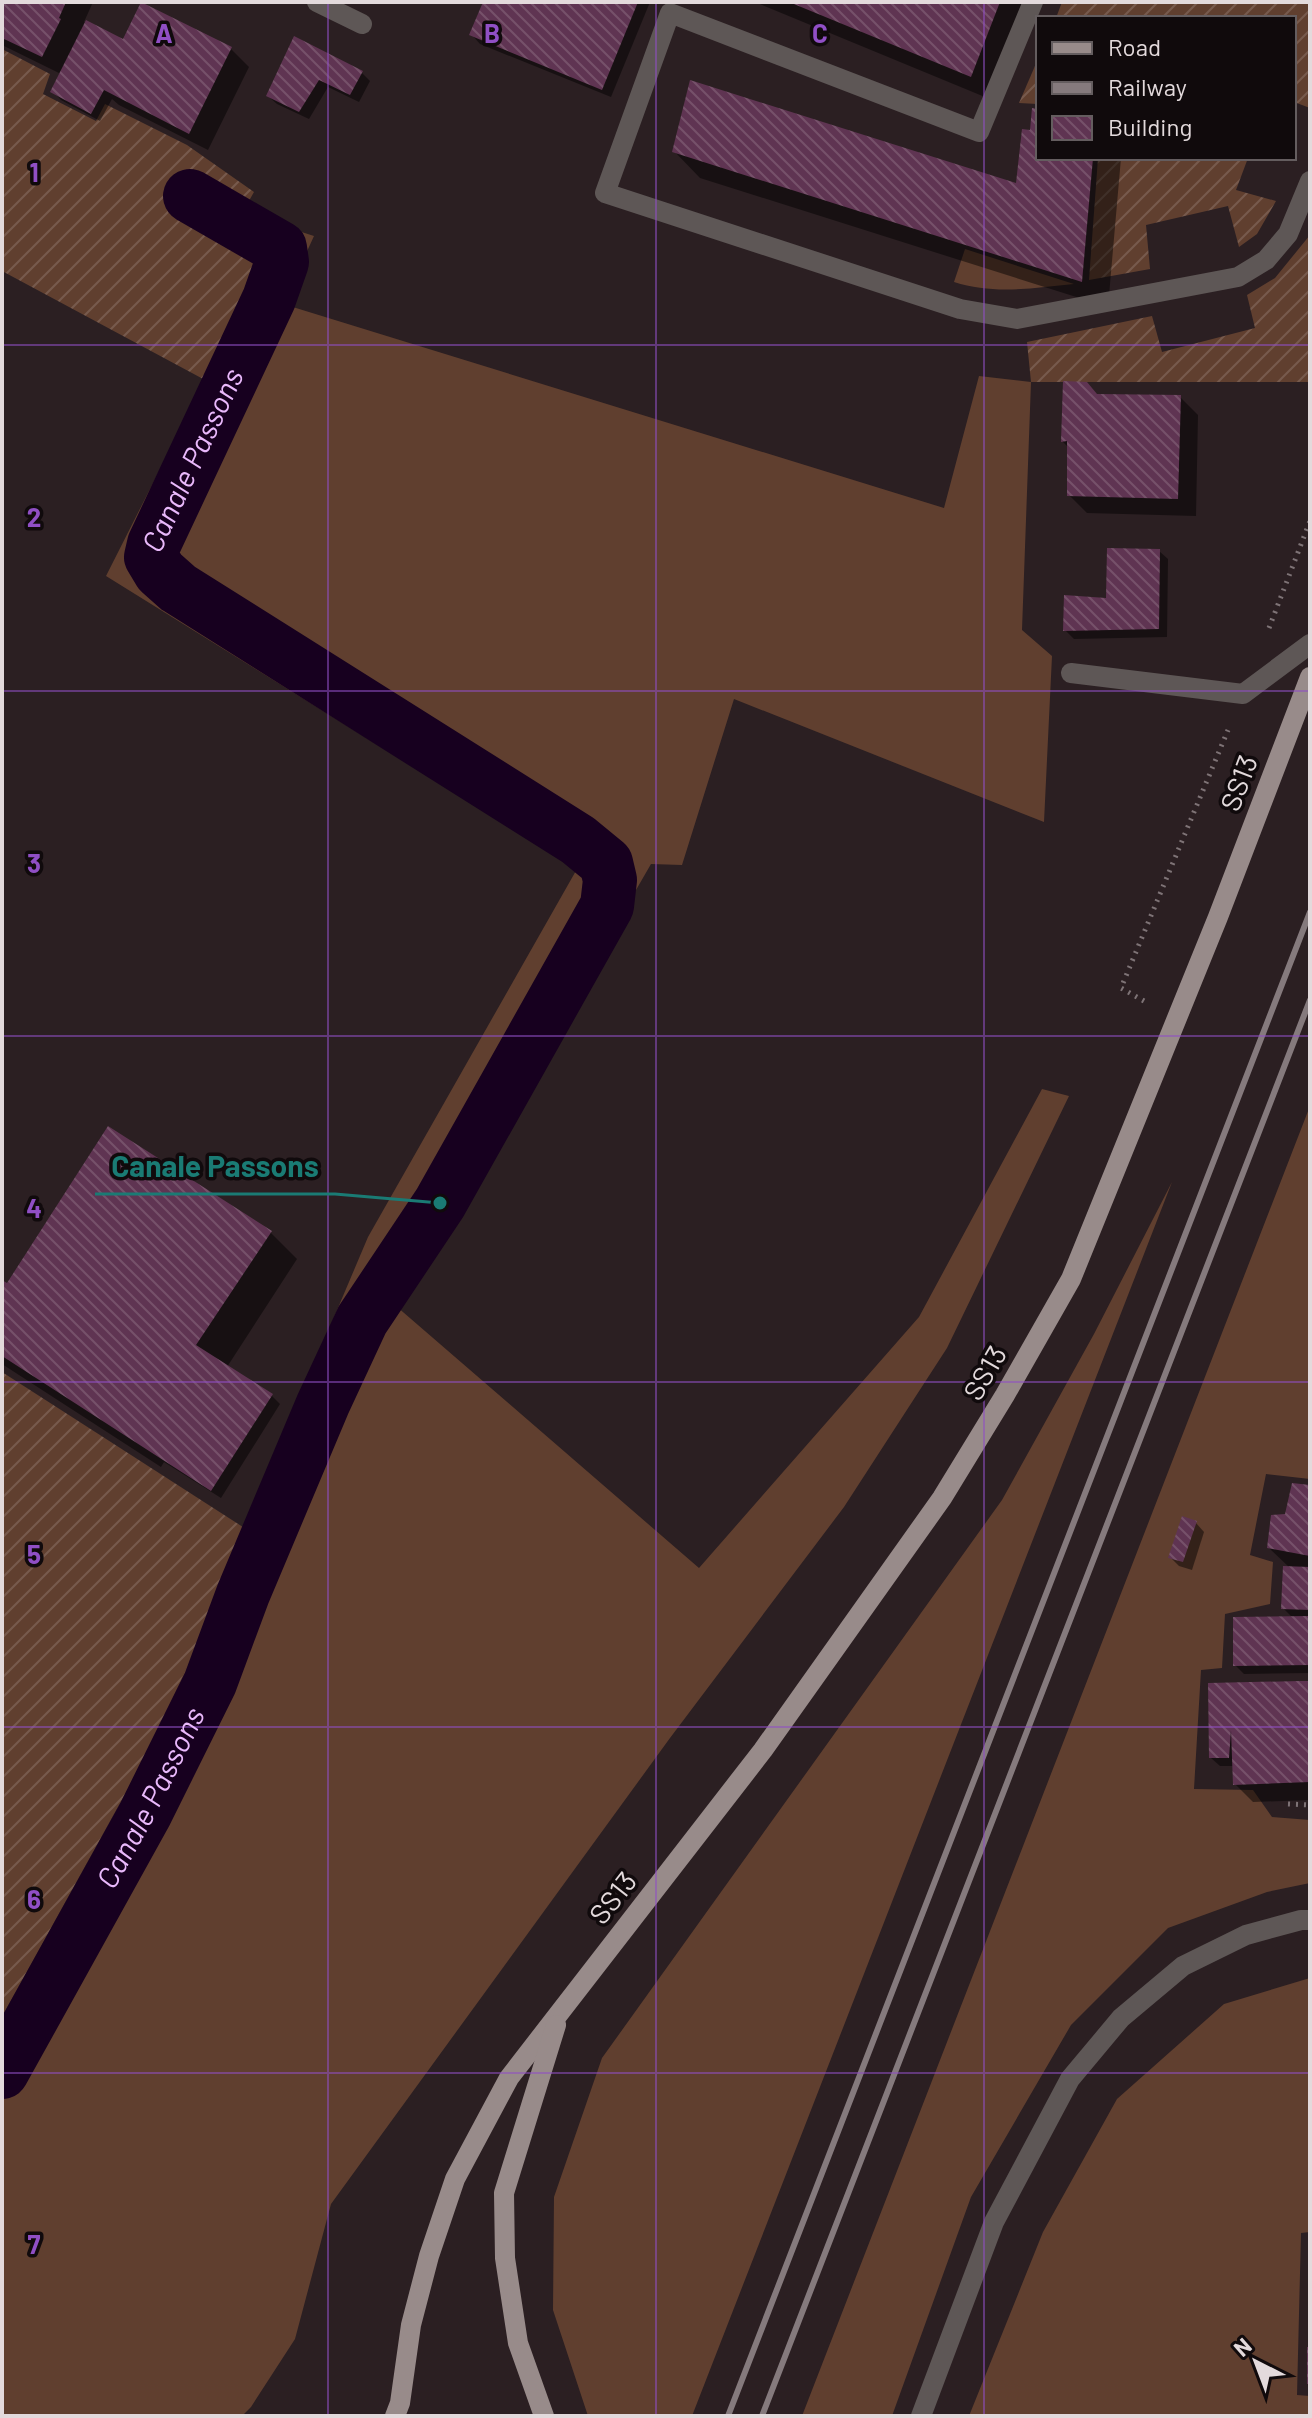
<svg xmlns="http://www.w3.org/2000/svg" width="1312" height="2418" viewBox="0 0 1312 2418" font-family="Barlow,sans-serif">
<style>
.grass{fill:#603f2f}
.garden{fill:url(#garden-furrows)}
.shadow{fill:#0007}
.lines{fill:none;stroke-linecap:round;stroke-linejoin:round}
.canal{stroke:#17001f;stroke-width:54}
.building{fill:url(#building-back-hatch)}
.path{stroke:#7e7376;stroke-width:5;stroke-dasharray:2 6;stroke-linecap:butt}
.minor{stroke:#5e5756;stroke-width:20}
.major{stroke:#988b8a;stroke-width:20}
.rail{stroke:#857a7d;stroke-width:6}
.grid{fill:none;stroke:#904fc5;stroke-width:2;stroke-opacity:0.55}
.labels{text-anchor:middle;stroke-width:7;stroke-linejoin:round;paint-order:stroke}
.street-label{font-size:28px;fill:#e3dadc;stroke:#100a0c}
.water-label{font-size:30px;font-style:italic;fill:#e9b8fb;stroke:#100a0c}
.grid-label{font-size:26px;text-anchor:middle;font-weight:bold;fill:#904fc5;stroke:#100a0c;stroke-width:7;stroke-linejoin:round;paint-order:stroke}
.leader{fill:none;stroke:#1a7b74;stroke-width:3}
.callout-dot{fill:#1a7b74;stroke:#100a0c;stroke-width:3}
.callout-label{font-size:30px;text-anchor:middle;font-weight:bold;fill:#1a7b74;stroke:#100a0c;stroke-width:7;stroke-linejoin:round;paint-order:stroke}
</style>
<defs>
<pattern id="garden-furrows" width="10" height="10" patternUnits="userSpaceOnUse" patternTransform="scale(2)"><rect width="10" height="10" fill="#603f2f"/><path d="M-1 1l2-2M0 10L10 0M9 11l2-2" fill="none" stroke="#775a4d"/></pattern>
<pattern id="building-back-hatch" width="6" height="6" patternUnits="userSpaceOnUse" patternTransform="scale(2)"><rect width="6" height="6" fill="#5f3452"/><path d="M-1 5l2 2M0 0l6 6M5-1l2 2" fill="none" stroke="#76516a"/></pattern>
</defs>
<rect width="100%" height="100%" fill="#2b1f22"/>
<g class="grass">
<path d="M283,226L314,236L283,304L944,508L979,376L1031,382L1022,630L1052,656L1044,822L734,699L682,865L651,864L396,1306L699,1568L919,1317L1042,1089L1069,1096L947,1348L844,1507L670,1738L331,2204L295,2339L251,2407L242,2416H2V2017L155,1740L368,1237L577,869L106,576Z"/>
<path d="M965,249L1074,284C1033,288 994,295 954,282Z"/>
<path d="M1310,1106V1479L1266,1474L1250,1555L1273,1562L1270,1604L1225,1614L1222,1668L1201,1670L1194,1789L1253,1790L1272,1817L1310,1820V1883L1267,1892L1168,1928L1071,2025L971,2197L892,2416H802Z"/>
<path d="M1172,1182L692,2416H588L553,2310L554,2197L602,2058L1002,1500L1094,1334Z"/>
<path d="M1310,1978V2232L1301,2233L1297,2395L1310,2396V2416H969L1043,2232L1117,2099L1224,2004Z"/>
</g>
<g class="garden">
<path d="M1062,2H1310V108L1294,102V18H1056Z"/>
<path d="M2,49L50,74L43,94L96,121L105,104L187,145L254,192L246,206L283,226L205,380L2,271Z"/>
<path d="M1038,59V104L1019,103Z"/>
<path d="M1098,158H1248L1236,190L1276,201L1257,234L1239,247L1228,206L1146,225L1150,269L1089,280Z"/>
<path d="M1310,235V382H1031L1027,342L1152,316L1162,352L1255,328L1247,295L1275,278Z"/>
<path d="M2,1372L246,1529L155,1740L2,2017Z"/>
</g>
<g class="shadow">
<path d="M2,2H93L84,22L124,41L142,4L231,49L249,67L208,150L119,105L112,99L100,121L61,100L53,91L61,74L2,45Z"/>
<path d="M485,2H650L611,97L480,44L472,35Z"/>
<path d="M755,2H1035L997,102Z"/>
<path d="M295,38L362,73L370,81L359,102L328,87L309,119L277,104L268,96Z"/>
<path d="M1038,111V158H1121L1108,307L700,178L674,151L1018,185Z"/>
<path d="M1065,383L1099,396L1180,397L1198,415L1196,516L1087,513L1069,495V448L1063,442Z"/>
<path d="M1159,551L1168,559L1167,637L1074,639L1065,630L1108,600Z"/>
<path d="M109,1129L271,1233L297,1259L227,1367L271,1395L280,1404L221,1498L164,1462L161,1467L2,1364V1283L7,1286Z"/>
<path d="M1310,1488V1673L1244,1674L1235,1665L1293,1618L1283,1608L1290,1568L1269,1548L1287,1516Z"/>
<path d="M1196,1523L1204,1532L1192,1570L1179,1566L1170,1557Z"/>
<path d="M1310,1683V1800L1253,1802L1235,1784L1234,1766H1220L1211,1758L1210,1685Z"/>
<path d="M1310,2256V2384L1309,2383Z"/>
</g>
<g class="lines">
<path class="canal" id="s1" d="M2,2072L145,1814L210,1683L243,1594L323,1404L362,1320L440,1203L607,906L610,880L606,863L578,840L178,588L160,572L151,557L154,544L269,299L282,262L280,248L190,196"/>
</g>
<g class="building">
<path d="M2,2H66L59,18L61,19L42,57L2,38Z"/>
<path d="M141,2L232,47L189,134L104,90L91,114L50,92L86,20L123,39Z"/>
<path d="M483,2H638L602,90L469,35Z"/>
<path d="M789,2H1000L971,77Z"/>
<path d="M294,36L363,71L350,95L319,80L299,112L266,96Z"/>
<path d="M690,80L1016,183L1022,129L1030,130L1032,108L1038,109V158H1093L1082,282L672,152Z"/>
<path d="M1063,381L1087,382L1097,394L1181,395L1178,499L1067,496V441L1061,442Z"/>
<path d="M1107,548L1160,549L1159,629L1063,631L1064,595L1106,598Z"/>
<path d="M108,1126L272,1231L196,1345L273,1394L211,1491L2,1356V1280L7,1283Z"/>
<path d="M1292,1483L1310,1485V1556L1267,1548L1271,1515L1285,1514Z"/>
<path d="M1182,1516L1197,1521L1183,1562L1168,1558Z"/>
<path d="M1283,1566L1310,1567V1610L1281,1609Z"/>
<path d="M1310,1616V1665L1233,1666V1617Z"/>
<path d="M1300,1681H1310V1782L1233,1785L1231,1730L1229,1758H1209L1208,1683Z"/>
<rect x="1307" y="2347" width="3" height="37"/>
</g>
<g class="lines">
<g class="path">
<path d="M1269,628L1310,521"/>
<path d="M1144,1001L1121,988L1228,730"/>
<path d="M1288,1804L1310,1805"/>
</g>
<g class="minor">
<path d="M317,2L362,24"/>
<path d="M1033,2L979,132L670,13L605,193L960,309L1017,319L1238,277L1266,260L1288,234L1310,181"/>
<path d="M1071,673L1243,694L1310,644"/>
<path d="M921,2416L994,2222L1070,2079L1121,2018L1183,1966L1246,1935L1301,1920H1310"/>
</g>
<g class="major">
<path d="M395,2416L400,2403L411,2325L429,2256L455,2179L509,2078L763,1750L942,1498L1005,1395L1071,1279L1218,917L1310,677"/>
<path d="M544,2416L518,2343L505,2258L504,2193L556,2025"/>
</g>
<g class="rail">
<path d="M728,2416L1310,912"/>
<path d="M762,2416L1310,1000"/>
</g>
</g>
<path class="grid" d="M328,2V2416M656,2V2416M984,2V2416M2,345H1310M2,691H1310M2,1036H1310M2,1382H1310M2,1727H1310M2,2073H1310"/>
<g class="labels">
<g class="street-label">
<text transform="translate(1239 783) rotate(-69)" y="10">SS13</text>
<text transform="translate(985 1373) rotate(-60)" y="10">SS13</text>
<text transform="translate(613 1898) rotate(-52)" y="10">SS13</text>
</g>
<g class="water-label">
<text dy="10" stroke="none"><textPath href="#s1" startOffset="2016">Canale Passons</textPath></text>
<text dy="10" stroke="none"><textPath href="#s1" startOffset="312">Canale Passons</textPath></text>
</g>
</g>
<g class="grid-label">
<text x="164" y="43">A</text>
<text x="492" y="43">B</text>
<text x="820" y="43">C</text>
<text x="34" y="182">1</text>
<text x="34" y="527">2</text>
<text x="34" y="873">3</text>
<text x="34" y="1218">4</text>
<text x="34" y="1564">5</text>
<text x="34" y="1909">6</text>
<text x="34" y="2254">7</text>
</g>
<path class="leader" d="M440 1203L335 1194H95"/>
<circle class="callout-dot" cx="440" cy="1203" r="8"/>
<g class="callout-label">
<text x="215" y="1177">Canale Passons</text>
</g>
<rect width="1312" height="2418" fill="none" stroke="#e3dadc" stroke-width="8"/>
<rect x="1036" y="16" width="260" height="144" fill="#100a0c" stroke="#645d5f" stroke-width="2"/>
<rect x="1052" y="42" width="40" height="12" fill="#988b8a" stroke="#645d5f" stroke-width="2"/>
<text x="1108" y="56" font-size="24" fill="#e3dadc">Road</text>
<rect x="1052" y="82" width="40" height="12" fill="#857a7d" stroke="#645d5f" stroke-width="2"/>
<text x="1108" y="96" font-size="24" fill="#e3dadc">Railway</text>
<rect x="1052" y="116" width="40" height="24" fill="url(#building-back-hatch)" stroke="#645d5f" stroke-width="2"/>
<text x="1108" y="136" font-size="24" fill="#e3dadc">Building</text>
<g transform="translate(1256 2362) rotate(318)" stroke="#100a0c" stroke-width="6" paint-order="stroke">
<path d="M0-6L14 30L0 20L-14 30Z" fill="#e3dadc"/>
<text y="-12" font-size="22" font-weight="bold" text-anchor="middle" fill="#e3dadc">N</text>
</g>
</svg>
